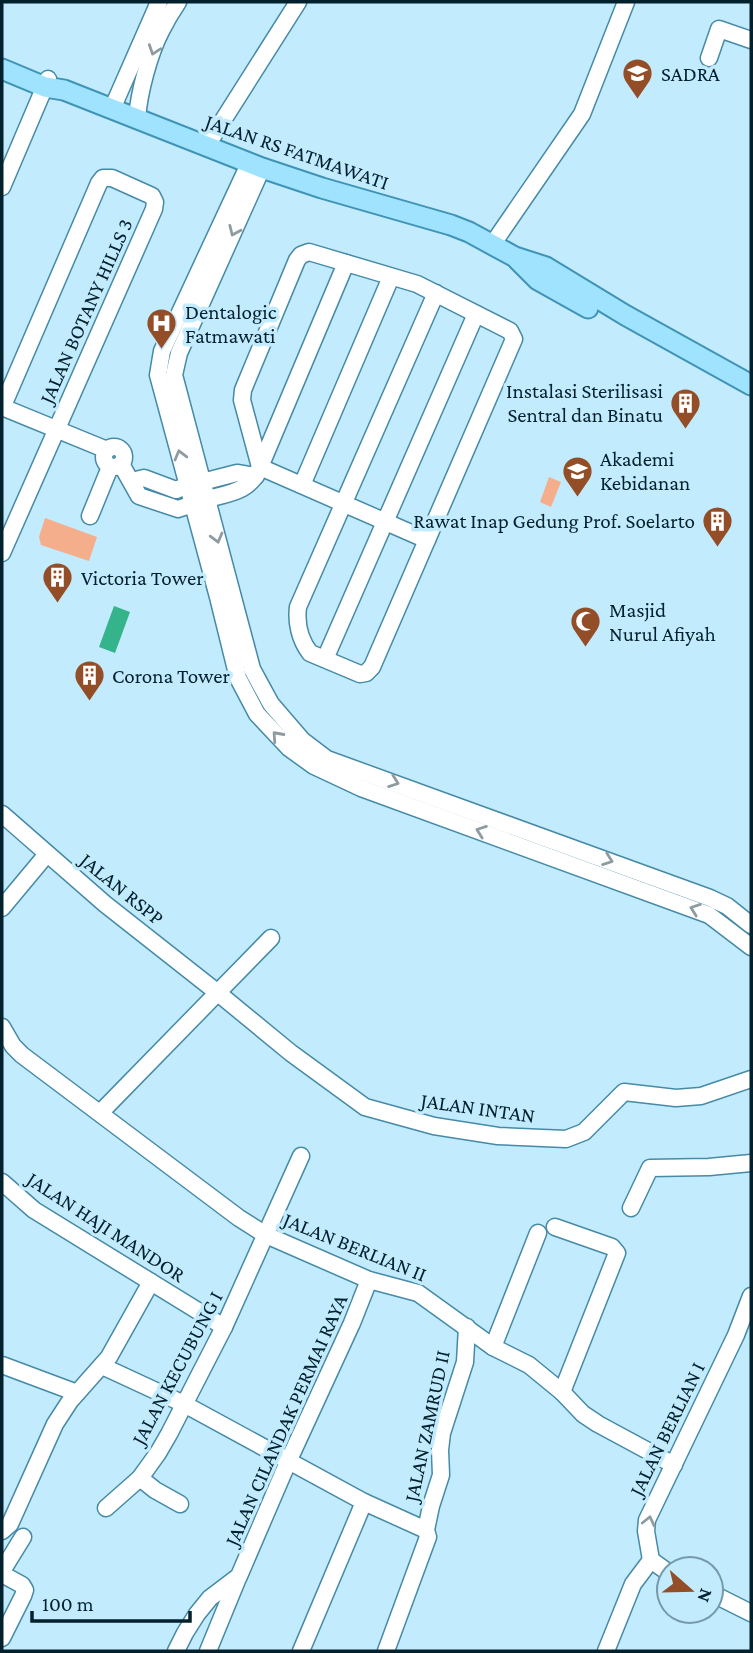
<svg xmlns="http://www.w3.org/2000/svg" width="753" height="1653" viewBox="0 0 753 1653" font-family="'Crimson Pro',serif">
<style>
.green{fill:#f4ae8b}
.water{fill:#35b38b}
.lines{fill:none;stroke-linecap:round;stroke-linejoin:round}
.minor-casing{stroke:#458aa6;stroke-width:19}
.major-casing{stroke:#3f93b5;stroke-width:23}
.minor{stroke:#fff;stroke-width:16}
.major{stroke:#a0e3ff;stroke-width:19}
.oneway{stroke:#8e9ba0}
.labels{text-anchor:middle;stroke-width:7;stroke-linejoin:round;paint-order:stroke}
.poi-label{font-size:21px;fill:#03212c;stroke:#c3ebfe;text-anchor:start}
.street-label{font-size:21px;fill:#03212c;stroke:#c3ebfe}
</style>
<rect width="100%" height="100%" fill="#c3ebfe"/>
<g class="green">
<path d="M549,477L561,482L551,507L540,502Z"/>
<path d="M45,518L97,537L89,561L41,545L39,537Z"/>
</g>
<path class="water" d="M114,606L130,612L115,653L99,647Z"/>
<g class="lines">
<defs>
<g id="minor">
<path d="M709,58L719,29L751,40"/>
<path d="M112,109L159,2"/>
<path d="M137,118C139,93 149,54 161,31C166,21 172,11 178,2"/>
<path d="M206,147L298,2"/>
<path d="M249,164L162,351L158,375L218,597L238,678L257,714L289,748L314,766L361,788L709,915L751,947"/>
<path d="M262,168L179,353L174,375L252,669L271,704L302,740L327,759L710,898L727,906L751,925"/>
<path d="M2,187L48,79"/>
<path d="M492,245L582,114L626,2"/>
<path d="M2,407L107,450"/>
<path d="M2,408L99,183L103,178H112L152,196L155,202L154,209L2,553"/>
<circle cx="114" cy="457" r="10"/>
<path d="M121,464L139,496L178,509L193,504"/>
<path d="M260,467L242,400L243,390L297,260L301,255L309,252L417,284L510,331L514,339L372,667L366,673L360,674L310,653C300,640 296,623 298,607L436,293"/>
<path d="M260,467L346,263"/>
<path d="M132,481L144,478L176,490L188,485"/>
<path d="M202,482L237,473L256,476"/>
<path d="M302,485L391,277"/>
<path d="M207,499C230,493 250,492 260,467L427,540"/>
<path d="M90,516L110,467"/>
<path d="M325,659L476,314"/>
<path d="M2,814L105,904L218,993L291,1053L365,1107L434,1126L498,1136L566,1139L584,1132L624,1092L676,1098L701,1096L751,1079"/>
<path d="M2,908L47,854"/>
<path d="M2,1027L13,1046L22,1055L239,1218L266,1235L369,1280L418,1293L493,1347L529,1365L562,1392L583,1414L598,1424L674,1465"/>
<path d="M100,1113L271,938"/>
<path d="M2,1182L34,1210L224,1327"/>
<path d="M631,1208L650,1168L709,1167L751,1163"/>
<path d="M555,1227L612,1247L617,1253L562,1392"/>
<path d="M493,1347L538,1233"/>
<path d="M2,1365L77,1393"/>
<path d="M102,1366L184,1404L364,1502L426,1530"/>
<path d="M140,1478L155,1490L180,1504"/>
<path d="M106,1508L140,1478L158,1453L169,1434L224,1327L301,1156"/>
<path d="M2,1531L10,1524L55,1424L70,1401L109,1357L151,1282"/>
<path d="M2,1571L23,1537"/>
<path d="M669,1573L651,1560L646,1531L647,1520L736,1335L751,1296"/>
<path d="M2,1574L22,1585L25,1590L23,1596L2,1638"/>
<path d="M711,1593L751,1613"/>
<path d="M176,1651L185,1633L197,1614L210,1598L239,1576L288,1462L352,1323L369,1280"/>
<path d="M208,1651L238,1578"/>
<path d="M301,1651L364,1502"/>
<path d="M386,1651L428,1537L426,1530L431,1506L441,1475L440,1450L442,1433L465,1362L467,1327"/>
<path d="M606,1651L633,1584L651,1560"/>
</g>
<g id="major">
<path d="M2,69L45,87L64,90L262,168L322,188L451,225L469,232L515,257L546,267L625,315L751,385"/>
<path d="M518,260L538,280L588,308"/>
</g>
</defs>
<use href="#minor" class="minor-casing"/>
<use href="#major" class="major-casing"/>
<use href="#minor" class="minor"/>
<use href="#major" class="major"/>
</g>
<defs><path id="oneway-chevron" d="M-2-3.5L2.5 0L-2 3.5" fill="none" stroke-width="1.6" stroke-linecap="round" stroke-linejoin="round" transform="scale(1.75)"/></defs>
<g class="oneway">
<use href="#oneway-chevron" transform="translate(154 50) rotate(109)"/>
<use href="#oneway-chevron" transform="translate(234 231) rotate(114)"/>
<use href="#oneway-chevron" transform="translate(180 455) rotate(-105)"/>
<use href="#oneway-chevron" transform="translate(217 538) rotate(75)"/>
<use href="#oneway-chevron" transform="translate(277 736) rotate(-132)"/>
<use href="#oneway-chevron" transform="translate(394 782) rotate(20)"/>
<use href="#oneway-chevron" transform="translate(481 831) rotate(-160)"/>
<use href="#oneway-chevron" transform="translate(608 860) rotate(20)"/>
<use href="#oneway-chevron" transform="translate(695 909) rotate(-160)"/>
<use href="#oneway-chevron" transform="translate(649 1521) rotate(-77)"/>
</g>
<defs>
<symbol id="university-pin" viewBox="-11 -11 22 30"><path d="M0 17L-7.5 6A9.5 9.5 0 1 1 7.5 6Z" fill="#944e27" stroke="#c3ebfe"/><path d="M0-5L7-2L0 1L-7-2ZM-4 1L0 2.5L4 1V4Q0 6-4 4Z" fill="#fff"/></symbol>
<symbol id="hospital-pin" viewBox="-11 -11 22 30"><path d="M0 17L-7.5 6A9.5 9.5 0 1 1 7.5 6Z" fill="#944e27" stroke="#c3ebfe"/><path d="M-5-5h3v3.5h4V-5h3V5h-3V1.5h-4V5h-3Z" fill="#fff"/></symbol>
<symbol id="building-pin" viewBox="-11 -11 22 30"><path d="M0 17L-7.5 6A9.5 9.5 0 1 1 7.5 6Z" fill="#944e27" stroke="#c3ebfe"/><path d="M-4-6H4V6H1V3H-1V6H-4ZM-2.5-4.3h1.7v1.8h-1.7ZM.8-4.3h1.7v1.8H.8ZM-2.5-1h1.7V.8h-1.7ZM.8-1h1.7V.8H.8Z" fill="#fff"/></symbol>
<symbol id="mosque-pin" viewBox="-11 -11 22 30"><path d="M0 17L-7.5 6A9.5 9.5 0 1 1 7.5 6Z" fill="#944e27" stroke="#c3ebfe"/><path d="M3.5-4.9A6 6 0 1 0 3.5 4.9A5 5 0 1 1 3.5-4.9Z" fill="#fff"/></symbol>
</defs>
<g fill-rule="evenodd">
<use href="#university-pin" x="620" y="56" width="35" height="47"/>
<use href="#hospital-pin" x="144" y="306" width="35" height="47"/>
<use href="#building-pin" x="668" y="386" width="35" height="47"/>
<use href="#university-pin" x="560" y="454" width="35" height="47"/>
<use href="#building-pin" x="700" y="504" width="35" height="47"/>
<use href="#building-pin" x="40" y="560" width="35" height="47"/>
<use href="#mosque-pin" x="568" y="604" width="35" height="47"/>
<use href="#building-pin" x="72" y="658" width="35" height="47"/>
</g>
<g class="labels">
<g class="poi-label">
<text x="661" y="81">SADRA</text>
<text x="185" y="319">Dentalogic<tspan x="185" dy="24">Fatmawati</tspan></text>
<text x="663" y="398" text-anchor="end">Instalasi Sterilisasi<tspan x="663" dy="24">Sentral dan Binatu</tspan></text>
<text x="600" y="466">Akademi<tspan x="600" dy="24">Kebidanan</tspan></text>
<text x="695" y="528" text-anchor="end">Rawat Inap Gedung Prof. Soelarto</text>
<text x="81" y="585">Victoria Tower</text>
<text x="609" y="617">Masjid<tspan x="609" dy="24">Nurul Afiyah</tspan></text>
<text x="112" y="683">Corona Tower</text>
</g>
<g class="street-label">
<text transform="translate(297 152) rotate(19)" y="7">JALAN RS FATMAWATI</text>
<text transform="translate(86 311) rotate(-66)" y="7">JALAN BOTANY HILLS 3</text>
<text transform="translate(122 889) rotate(39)" y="7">JALAN RSPP</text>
<text transform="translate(478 1108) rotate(8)" y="7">JALAN INTAN</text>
<text transform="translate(106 1227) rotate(33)" y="7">JALAN HAJI MANDOR</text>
<text transform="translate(355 1247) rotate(22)" y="7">JALAN BERLIAN II</text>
<text transform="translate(177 1368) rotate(-62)" y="7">JALAN KECUBUNG I</text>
<text transform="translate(286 1420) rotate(-66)" y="7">JALAN CILANDAK PERMAI RAYA</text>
<text transform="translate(427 1426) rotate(-78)" y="7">JALAN ZAMRUD II</text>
<text transform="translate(667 1429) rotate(-64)" y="7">JALAN BERLIAN I</text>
</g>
</g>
<rect width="753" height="1653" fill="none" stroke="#03212c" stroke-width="7"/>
<g transform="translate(690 1590) rotate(110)"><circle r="33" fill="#c3ebfe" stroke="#769aaa" stroke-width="2"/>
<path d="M0-5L12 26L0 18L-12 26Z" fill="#944e27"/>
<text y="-10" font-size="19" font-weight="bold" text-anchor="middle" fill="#03212c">N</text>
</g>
<path d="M32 1611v10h158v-10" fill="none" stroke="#03212c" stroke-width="3.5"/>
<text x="42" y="1611" font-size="21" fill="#03212c" stroke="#c3ebfe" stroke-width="5" paint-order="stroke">100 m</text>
</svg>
